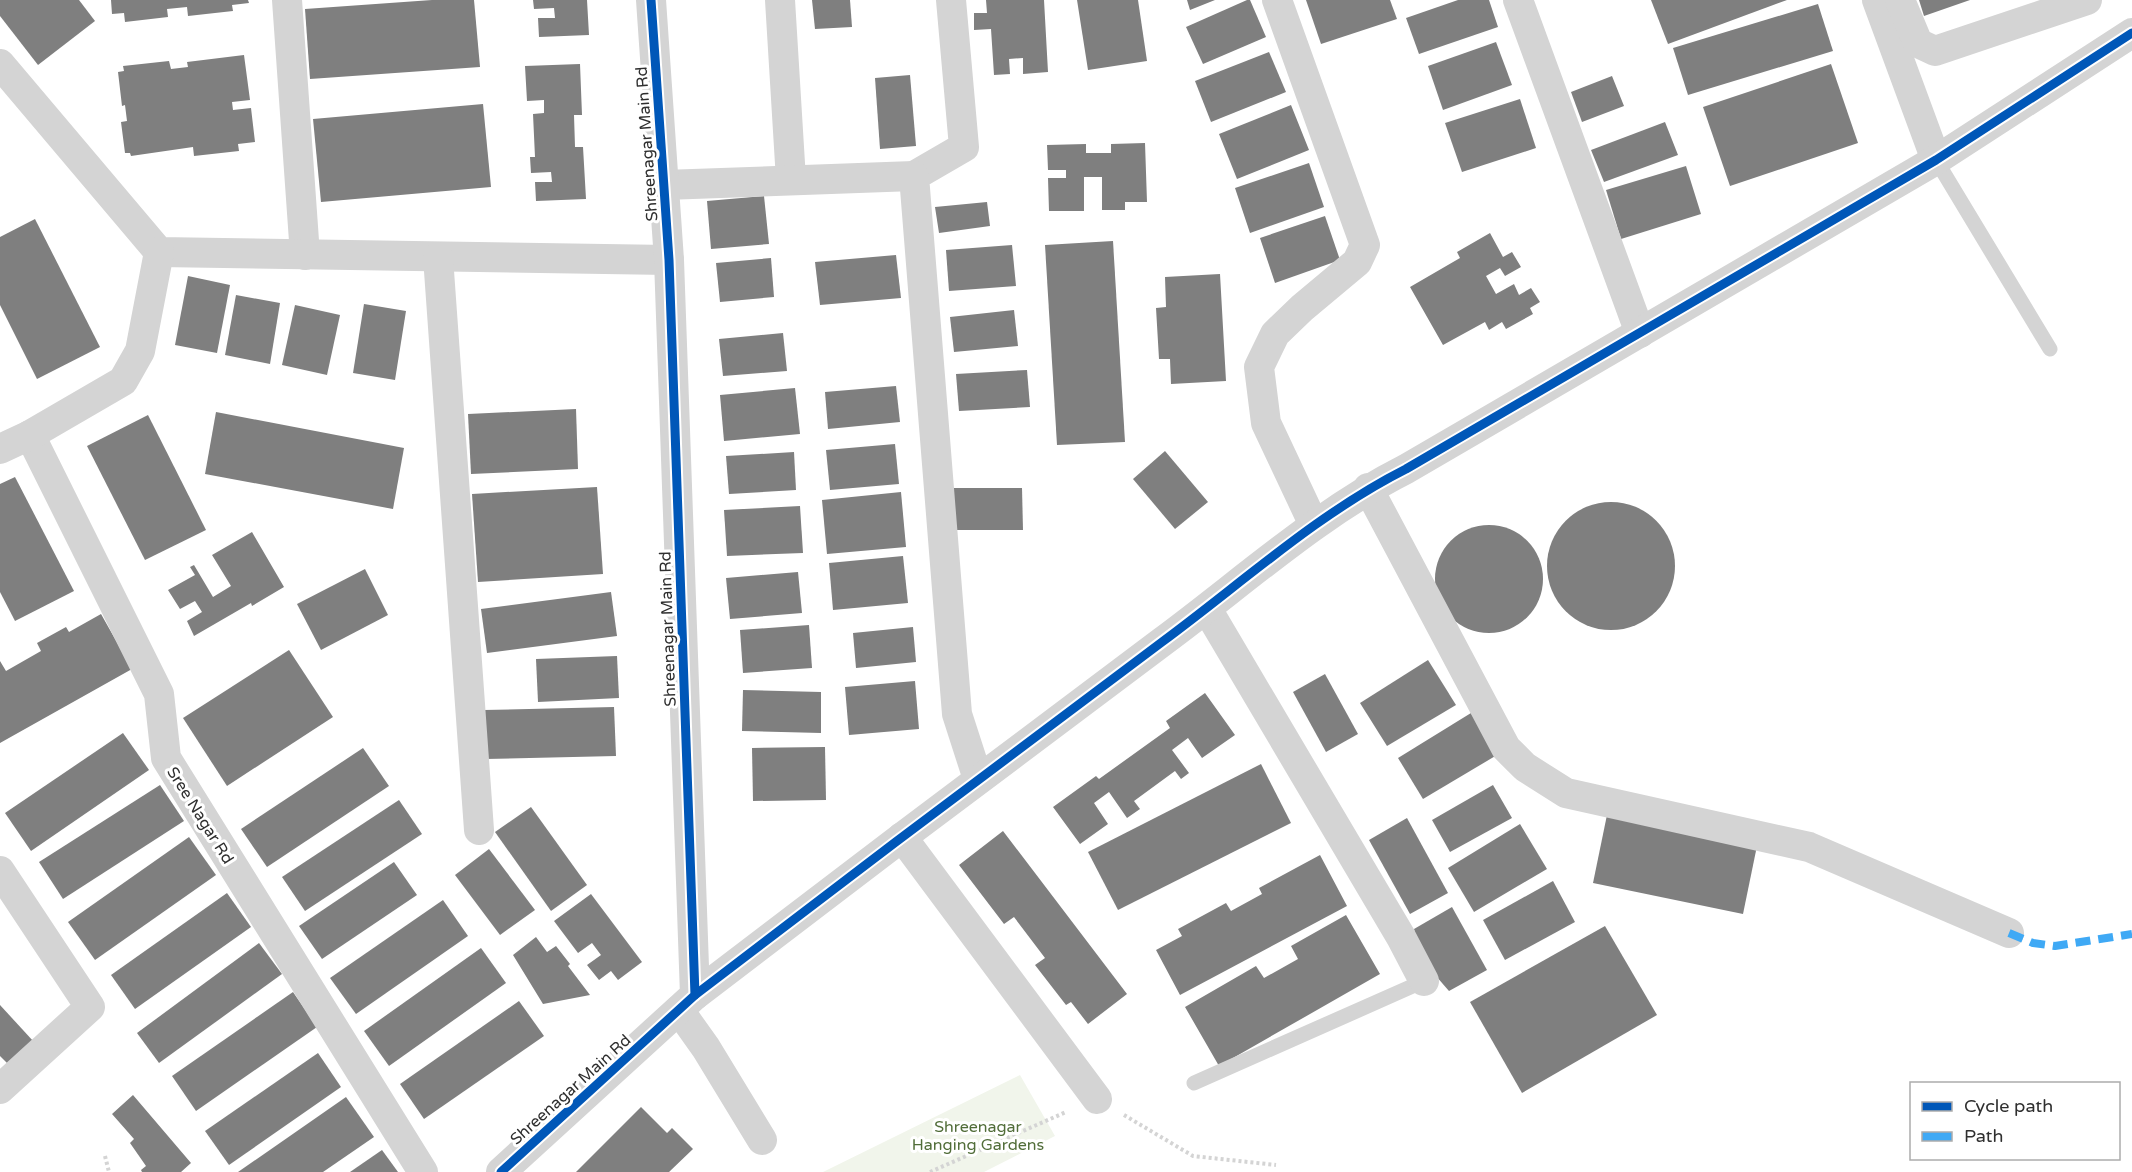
<svg xmlns="http://www.w3.org/2000/svg" width="2132" height="1172" viewBox="0 0 2132 1172" font-family="'Varela Round',sans-serif">
<style>
.green{fill:#f1f5eb}
.building{fill:#7f7f7f}
.lines{fill:none;stroke-linecap:round;stroke-linejoin:round}
.path{stroke:#d4d4d4;stroke-width:4;stroke-dasharray:3 3;stroke-linecap:butt}
.service{stroke:#d4d4d4;stroke-width:15}
.minor{stroke:#d4d4d4;stroke-width:30}
.quiet{stroke:#3fa9f5;stroke-width:8;stroke-dasharray:15 8;stroke-linecap:butt}
.cycleway-casing{stroke:#fff;stroke-width:13}
.cycleway{stroke:#0057b8;stroke-width:9}
.labels{text-anchor:middle;stroke-width:6;stroke-linejoin:round;paint-order:stroke}
.street-label{font-size:16px;fill:#2f2f2f;stroke:#fff}
.park-label{font-size:16px;fill:#516d39;stroke:#fff}
</style>
<rect width="100%" height="100%" fill="#fff"/>
<path class="green" d="M1020,1075L1055,1136L984,1172H823Z"/>
<g class="building">
<path d="M0,0H79L95,21L38,65L0,16Z"/>
<path d="M111,0H248L249,3L232,5L233,11L188,16L187,7L167,9L168,17L125,22L124,13L112,14Z"/>
<path d="M432,0H474L480,67L310,79L305,9Z"/>
<path d="M533,0H587L589,35L539,37L538,18H555L554,8L534,9Z"/>
<path d="M812,0H850L852,27L815,29Z"/>
<path d="M986,0H1044L1048,72L1023,74V58L1009,59L1010,74L994,75L991,29L974,30V13H987Z"/>
<path d="M1077,0H1138L1147,61L1088,70Z"/>
<path d="M1187,0H1215L1190,10Z"/>
<path d="M1247,0H1250L1266,37L1203,64L1186,27Z"/>
<path d="M1306,0H1390L1397,19L1321,44Z"/>
<path d="M1458,0H1489L1498,27L1419,54L1406,18Z"/>
<path d="M1651,0H1787L1668,44Z"/>
<path d="M1919,0H1970L1924,16Z"/>
<path d="M1818,4L1833,51L1688,95L1673,48Z"/>
<path d="M1496,42L1512,85L1443,110L1428,66Z"/>
<path d="M1269,52L1286,92L1211,122L1195,81Z"/>
<path d="M244,55L250,100L232,102L233,110L251,108L255,142L238,144L239,151L194,156L193,147L131,156L130,153H125L121,122L127,121L125,105L122,106L118,72L124,71L123,66L169,61L171,69L188,67L187,62Z"/>
<path d="M580,64L582,115H574L575,147H583L586,199L536,201L535,182H552L551,172L531,173L530,157H535L533,114L544,113V100L527,101L525,66Z"/>
<path d="M1831,64L1858,143L1730,186L1703,107Z"/>
<path d="M910,75L916,146L880,149L875,78Z"/>
<path d="M1612,76L1624,106L1582,122L1571,92Z"/>
<path d="M1520,99L1536,148L1462,172L1445,123Z"/>
<path d="M483,104L491,187L321,202L313,119Z"/>
<path d="M1291,105L1309,150L1237,179L1219,134Z"/>
<path d="M1665,122L1678,155L1604,182L1591,150Z"/>
<path d="M1145,143L1147,202H1125V210H1102V177H1084V211H1049L1048,178H1066V170H1048L1047,145L1086,144V153H1111V144Z"/>
<path d="M1309,163L1324,207L1250,233L1235,188Z"/>
<path d="M1686,166L1701,214L1621,239L1606,190Z"/>
<path d="M764,196L769,244L711,249L707,201Z"/>
<path d="M987,202L990,226L939,233L935,207Z"/>
<path d="M1325,216L1340,260L1275,283L1260,238Z"/>
<path d="M35,219L100,347L37,379L0,305V237Z"/>
<path d="M1490,233L1503,257L1512,252L1521,267L1505,276L1500,268L1486,276L1496,294L1514,284L1519,295L1531,288L1540,302L1530,308L1533,314L1506,329L1502,322L1489,330L1485,322L1443,345L1410,287L1460,258L1457,252Z"/>
<path d="M1113,241L1125,442L1057,445L1045,245Z"/>
<path d="M1012,245L1016,286L949,291L946,250Z"/>
<path d="M896,255L901,298L820,305L815,262Z"/>
<path d="M771,258L774,297L720,302L716,263Z"/>
<path d="M1220,274L1226,381L1171,384L1170,359H1159L1156,308L1166,307L1165,277Z"/>
<path d="M188,276L230,285L217,353L175,345Z"/>
<path d="M236,295L280,303L270,364L225,355Z"/>
<path d="M364,304L406,311L395,380L353,373Z"/>
<path d="M295,305L340,315L327,375L282,365Z"/>
<path d="M1014,310L1018,346L954,352L950,317Z"/>
<path d="M783,333L787,371L723,376L719,339Z"/>
<path d="M1027,370L1030,407L959,411L956,374Z"/>
<path d="M896,386L900,422L828,429L825,392Z"/>
<path d="M795,388L800,434L724,441L720,395Z"/>
<path d="M576,409L578,469L471,474L468,414Z"/>
<path d="M216,412L404,448L393,509L205,474Z"/>
<path d="M148,415L206,530L145,560L87,446Z"/>
<path d="M895,444L899,484L830,490L826,450Z"/>
<path d="M1165,451L1208,502L1175,529L1133,479Z"/>
<path d="M794,452L796,490L729,494L726,456Z"/>
<path d="M15,477L74,591L15,621L0,592V484Z"/>
<path d="M597,487L603,574L478,582L472,494Z"/>
<path d="M952,488H1022L1023,530H952Z"/>
<path d="M901,492L906,547L827,554L822,500Z"/>
<circle cx="1611" cy="566" r="64"/>
<path d="M800,506L803,553L727,556L724,510Z"/>
<circle cx="1489" cy="579" r="54"/>
<path d="M252,532L284,587L252,606L251,603L194,636L187,621L202,612L195,601L180,609L168,590L195,575L190,567L194,565L213,597L231,586L212,555Z"/>
<path d="M903,556L908,603L833,610L829,563Z"/>
<path d="M365,569L388,615L321,650L297,604Z"/>
<path d="M798,572L802,613L730,619L726,578Z"/>
<path d="M611,592L617,636L487,653L481,609Z"/>
<path d="M101,614L132,669L0,743V661L6,671L41,651L37,643L66,627L69,632Z"/>
<path d="M809,625L812,668L743,673L740,630Z"/>
<path d="M913,627L916,662L856,668L853,633Z"/>
<path d="M289,650L333,717L227,786L183,718Z"/>
<path d="M617,656L619,698L538,702L536,659Z"/>
<path d="M1428,660L1456,705L1387,746L1360,703Z"/>
<path d="M1325,674L1358,734L1326,752L1293,692Z"/>
<path d="M915,681L919,729L849,735L845,687Z"/>
<path d="M743,690L821,692V733L742,731Z"/>
<path d="M1205,693L1235,735L1202,758L1188,738L1172,750L1189,773L1181,779L1175,771L1134,801L1140,809L1127,818L1109,792L1094,803L1108,824L1080,844L1053,807L1096,776L1099,779L1170,728L1166,721Z"/>
<path d="M614,707L616,756L485,759L484,710Z"/>
<path d="M1471,713L1497,755L1423,799L1398,758Z"/>
<path d="M123,733L149,770L31,851L5,813Z"/>
<path d="M825,747L826,800L753,801L752,748Z"/>
<path d="M363,748L389,786L267,867L241,829Z"/>
<path d="M1261,764L1291,823L1118,910L1088,852Z"/>
<path d="M160,785L184,821L63,899L39,862Z"/>
<path d="M1493,785L1512,818L1450,852L1432,820Z"/>
<path d="M399,800L422,834L305,911L282,877Z"/>
<path d="M531,807L587,885L551,911L495,832Z"/>
<path d="M1608,810L1758,841L1743,914L1593,883Z"/>
<path d="M1407,818L1448,893L1410,914L1369,840Z"/>
<path d="M1520,824L1547,869L1474,912L1448,868Z"/>
<path d="M1003,831L1127,994L1088,1024L1071,1002L1066,1005L1035,965L1045,958L1014,917L1004,924L959,865Z"/>
<path d="M189,837L216,875L95,960L68,922Z"/>
<path d="M489,849L535,910L500,935L455,875Z"/>
<path d="M1320,855L1347,906L1180,995L1156,950L1182,936L1178,929L1226,903L1231,911L1262,894L1259,888Z"/>
<path d="M394,862L417,895L322,959L299,926Z"/>
<path d="M1553,881L1575,922L1505,960L1483,920Z"/>
<path d="M227,893L251,927L135,1009L111,975Z"/>
<path d="M591,894L642,962L618,980L611,971L599,980L587,965L601,955L592,943L578,953L554,921Z"/>
<path d="M443,900L468,936L356,1014L330,978Z"/>
<path d="M1452,907L1487,970L1449,991L1422,960L1414,929Z"/>
<path d="M1346,915L1380,974L1219,1066L1185,1007L1256,966L1264,978L1298,959L1291,946Z"/>
<path d="M1605,926L1657,1015L1522,1093L1470,1002Z"/>
<path d="M536,937L547,952L556,946L570,964L568,966L590,995L543,1004L513,955Z"/>
<path d="M259,943L282,974L159,1063L137,1033Z"/>
<path d="M481,948L506,983L389,1066L364,1031Z"/>
<path d="M293,992L317,1027L196,1111L172,1076Z"/>
<path d="M519,1001L544,1036L424,1119L400,1084Z"/>
<path d="M0,1005L34,1042L9,1065L0,1056Z"/>
<path d="M318,1053L341,1087L229,1165L205,1131Z"/>
<path d="M133,1095L191,1163L181,1172H142L141,1170L146,1166L130,1143L134,1139L112,1114Z"/>
<path d="M346,1097L374,1137L323,1172H238Z"/>
<path d="M641,1107L667,1133L672,1128L693,1149L669,1172H576Z"/>
<path d="M382,1150L398,1172H350Z"/>
</g>
<g class="lines">
<g class="path">
<path d="M1124,1115L1193,1156L1276,1165"/>
<path d="M105,1156L109,1172"/>
<path d="M930,1172L1066,1112"/>
</g>
<g class="service">
<path d="M1936,160L2050,349"/>
<path d="M1194,1083L1424,981"/>
</g>
<g class="minor">
<path d="M287,0L305,255"/>
<path d="M780,0L791,180"/>
<path d="M951,0L964,147L914,176L957,714L978,779"/>
<path d="M1277,0L1365,245L1357,262L1302,308L1275,334L1259,367L1266,423L1314,525"/>
<path d="M1518,0L1640,333"/>
<path d="M1877,0L1936,160"/>
<path d="M1900,0L1918,43L1935,51L2087,0"/>
<path d="M0,64L159,252L669,260"/>
<path d="M664,185L914,176"/>
<path d="M438,257L479,830"/>
<path d="M30,435L159,694L166,758L423,1172"/>
<path d="M0,449L30,435L123,381L140,351L159,252"/>
<path d="M1368,488L1506,748L1525,767L1566,793L1809,847L2009,933"/>
<path d="M1207,609L1401,937L1424,981"/>
<path d="M902,837L1097,1099"/>
<path d="M0,871L90,1007L0,1089"/>
<path d="M695,995C850,876 1005,759 1162,642C1242,583 1317,514 1406,469L1936,160L2132,33"/>
<path d="M679,1010L706,1048L762,1140"/>
<path d="M501,1172L695,995L669,260L651,0"/>
</g>
<path class="quiet" d="M2009,933L2033,943L2055,946L2132,934"/>
<defs>
<g id="cycleway">
<path d="M695,995C850,876 1005,759 1162,642C1242,583 1317,514 1406,469L1936,160L2132,33"/>
<path d="M501,1172L695,995L669,260L651,0"/>
</g>
</defs>
<use href="#cycleway" class="cycleway-casing"/>
<use href="#cycleway" class="cycleway"/>
</g>
<g class="labels">
<g class="street-label">
<text transform="translate(646 144) rotate(-94)" y="6">Shreenagar Main Rd</text>
<text transform="translate(667 629) rotate(-92)" y="6">Shreenagar Main Rd</text>
<text transform="translate(201 815) rotate(58)" y="6">Sree Nagar Rd</text>
<text transform="translate(570 1089) rotate(-42)" y="6">Shreenagar Main Rd</text>
</g>
<g class="park-label">
<text x="978" y="1132">Shreenagar<tspan x="978" dy="18">Hanging Gardens</tspan></text>
</g>
</g>
<rect x="1910" y="1082" width="210" height="78" fill="#ffffff" stroke="#acacac" stroke-width="1.5"/>
<rect x="1922" y="1102" width="30" height="9" fill="#0057b8" stroke="#acacac" stroke-width="1.5"/>
<text x="1964" y="1112" font-size="18" fill="#2f2f2f">Cycle path</text>
<rect x="1922" y="1132" width="30" height="9" fill="#3fa9f5" stroke="#acacac" stroke-width="1.5"/>
<text x="1964" y="1142" font-size="18" fill="#2f2f2f">Path</text>
</svg>
